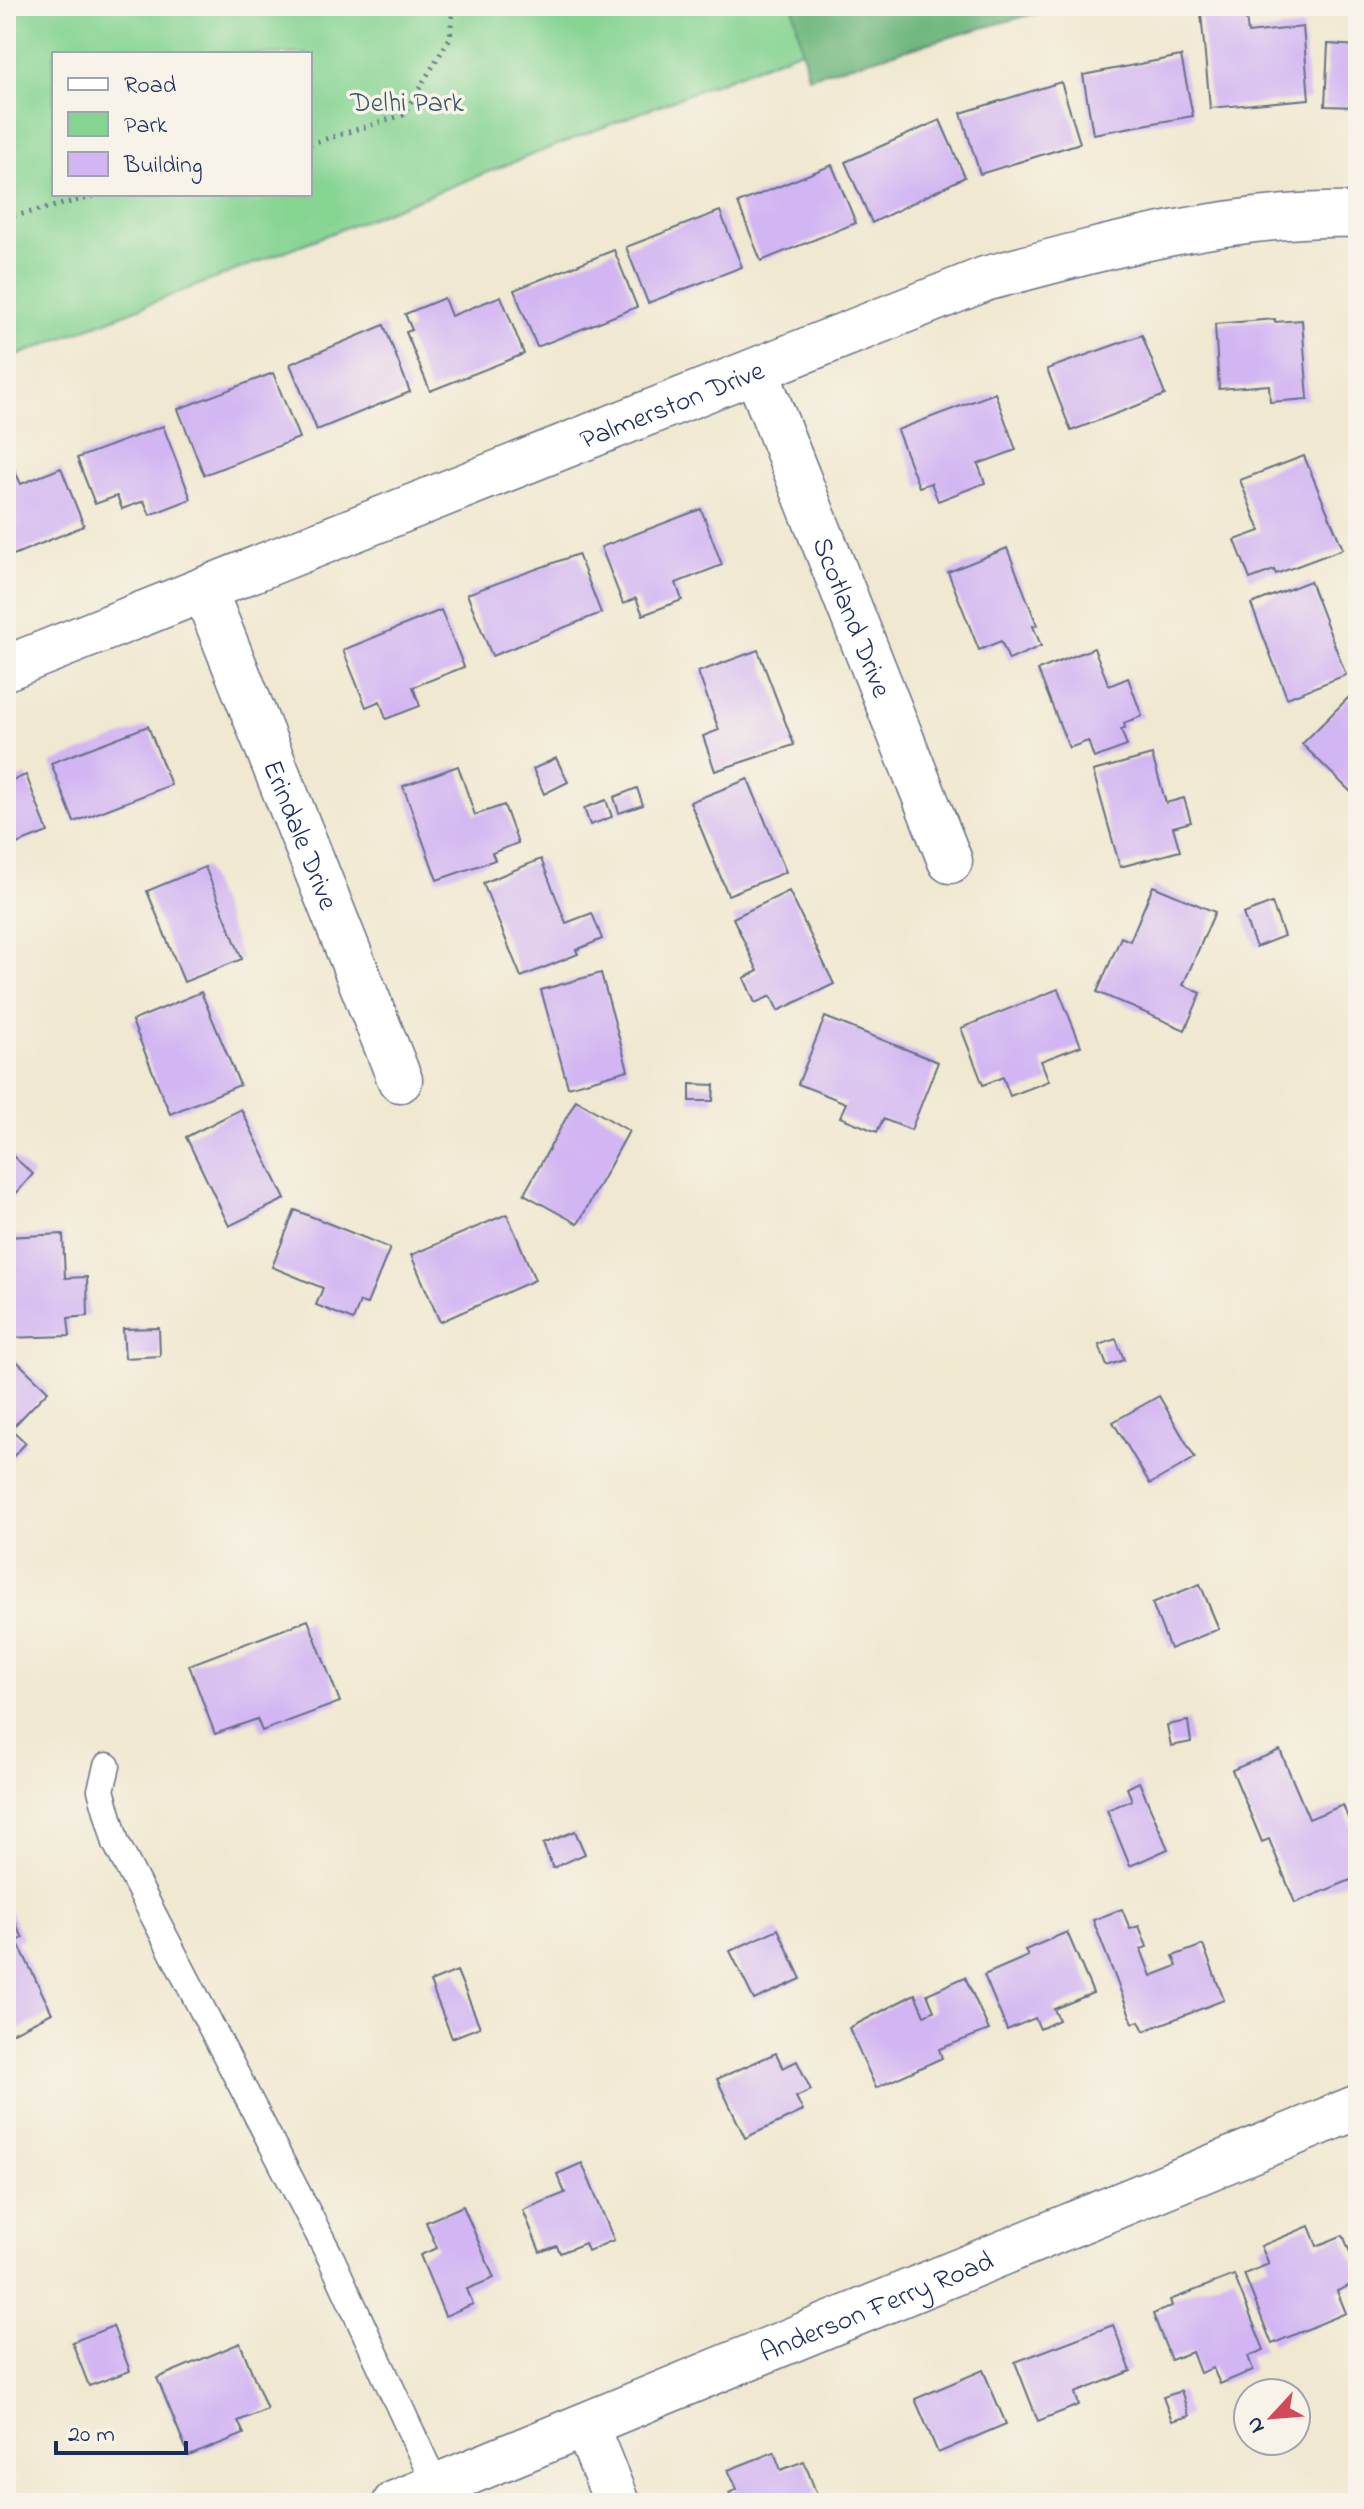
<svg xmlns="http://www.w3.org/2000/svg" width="1364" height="2509" viewBox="0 0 1364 2509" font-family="'Indie Flower',sans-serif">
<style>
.green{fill:#85d492;stroke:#508278;stroke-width:2;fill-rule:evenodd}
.forest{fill:#6cb67c;stroke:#44726d;stroke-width:2}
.building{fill:#d2b5f3}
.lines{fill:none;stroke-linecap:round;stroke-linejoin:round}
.lane-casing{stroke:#667086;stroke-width:29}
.street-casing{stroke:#667086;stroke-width:47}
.secondary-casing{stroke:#667086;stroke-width:47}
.path{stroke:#667086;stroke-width:5;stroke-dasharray:2 6;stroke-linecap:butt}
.lane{stroke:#fff;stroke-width:26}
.street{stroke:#fff;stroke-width:44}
.secondary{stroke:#fff;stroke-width:44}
.labels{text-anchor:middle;stroke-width:7;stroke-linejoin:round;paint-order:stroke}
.park-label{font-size:28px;fill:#36586b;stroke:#f7f3e8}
.street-label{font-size:28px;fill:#1b2f5e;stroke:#f7f3e8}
</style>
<rect width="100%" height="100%" fill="#f7f3e8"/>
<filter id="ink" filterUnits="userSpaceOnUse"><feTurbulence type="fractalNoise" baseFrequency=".0125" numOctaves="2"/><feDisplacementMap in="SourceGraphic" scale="16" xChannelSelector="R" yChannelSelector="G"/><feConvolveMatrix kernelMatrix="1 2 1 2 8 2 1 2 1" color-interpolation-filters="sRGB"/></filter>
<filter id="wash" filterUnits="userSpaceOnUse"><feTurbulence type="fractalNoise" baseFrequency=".006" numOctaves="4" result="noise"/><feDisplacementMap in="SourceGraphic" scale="32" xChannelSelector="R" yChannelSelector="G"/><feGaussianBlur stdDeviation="1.8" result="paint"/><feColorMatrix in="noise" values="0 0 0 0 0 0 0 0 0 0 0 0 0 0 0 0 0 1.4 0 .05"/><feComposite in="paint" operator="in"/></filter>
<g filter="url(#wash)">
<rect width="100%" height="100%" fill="#f0e8d0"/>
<path class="green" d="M6,6H914L6,360ZM54,54H310V194H54Z"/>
<path class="forest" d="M793,6H1061L808,77Z"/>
<g id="blocks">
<g class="building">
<path d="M1245,9L1248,33L1303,27L1309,99L1210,108L1201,13Z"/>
<path d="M1328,44L1358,46V107L1325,106Z"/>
<path d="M1181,56L1193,116L1093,134L1083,75Z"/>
<path d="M1061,82L1080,143L980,174L961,113Z"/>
<path d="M940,120L965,177L872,223L845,162Z"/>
<path d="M832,165L856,223L761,261L738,203Z"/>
<path d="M720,211L742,267L648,303L626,247Z"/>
<path d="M614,250L637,307L537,347L514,290Z"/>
<path d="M501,296L524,354L430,391L406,332L412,330L405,314L444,298L451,316Z"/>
<path d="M1275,319V322L1302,320L1308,399L1270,402L1269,385L1219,389L1215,324Z"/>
<path d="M384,325L410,392L317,430L290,364Z"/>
<path d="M1142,335L1165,395L1071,431L1047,369Z"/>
<path d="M273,373L299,438L204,475L178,409Z"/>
<path d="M995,393L1016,450L978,464L985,483L938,501L931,483L919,487L897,430Z"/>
<path d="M163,426L191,499L150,515L144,501L122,509L117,496L95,504L77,458Z"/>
<path d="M1304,456L1343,549L1276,574L1274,570L1250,579L1235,540L1260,531L1240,480Z"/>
<path d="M12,465L21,484L61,468L84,526L6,558V467Z"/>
<path d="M701,509L722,565L676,583L682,600L643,615L636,598L623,604L601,547Z"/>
<path d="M1007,548L1037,625L1033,626L1041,646L1009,660L1001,641L979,650L948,572Z"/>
<path d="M578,554L601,613L492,656L467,594Z"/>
<path d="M1310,581L1346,675L1287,698L1251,604Z"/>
<path d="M441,610L464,667L413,687L420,706L386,719L380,701L366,707L343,650Z"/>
<path d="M1094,648L1109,686L1128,678L1142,716L1124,723L1125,728L1121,729L1127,746L1094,758L1088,741L1069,748L1038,670Z"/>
<path d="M758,650L794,745L715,771L703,736L719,730L698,672Z"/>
<path d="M1348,698L1358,709V799L1302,744Z"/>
<path d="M148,726L171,785L74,822L51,763Z"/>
<path d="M1152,755L1166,803L1184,798L1191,822L1173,827L1180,851L1120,867L1093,771Z"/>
<path d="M556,758L568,782L544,794L533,769Z"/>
<path d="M458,766L475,815L504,805L518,843L492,853L495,860L437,880L403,786Z"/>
<path d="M26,775L48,832L6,848V783Z"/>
<path d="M748,779L786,872L728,895L690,802Z"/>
<path d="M637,788L643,805L619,813L614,797Z"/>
<path d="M606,800L612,817L590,825L584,808Z"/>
<path d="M541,859L566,923L592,913L602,939L576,950L578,954L521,977L483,883Z"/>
<path d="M205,867L242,959L184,982L147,891Z"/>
<path d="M1153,886L1215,912L1183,985L1201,993L1185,1030L1097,992L1121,937L1130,941Z"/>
<path d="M789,891L834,984L778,1011L771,996L755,1003L744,978L758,971L733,918Z"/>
<path d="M1272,903L1284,936L1256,947L1243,914Z"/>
<path d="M601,973L628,1070L568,1087L541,990Z"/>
<path d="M1058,989L1081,1046L1041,1061L1049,1081L1010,1096L1003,1077L983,1085L961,1028Z"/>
<path d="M201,992L240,1085L170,1114L132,1021Z"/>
<path d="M825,1017L938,1062L911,1130L883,1119L877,1132L840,1117L846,1103L798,1084Z"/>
<path d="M690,1084L714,1085L713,1101H690Z"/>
<path d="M576,1100L629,1131L578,1224L524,1194Z"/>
<path d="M241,1109L285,1199L229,1226L186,1137Z"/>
<path d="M6,1150L33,1174L6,1205Z"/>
<path d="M295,1210L390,1248L367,1304L360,1302L353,1320L316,1305L323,1288L272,1267Z"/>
<path d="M507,1214L535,1280L440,1322L411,1255Z"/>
<path d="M63,1234L65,1278L87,1277L88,1316L68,1318L70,1336L6,1338V1237Z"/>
<path d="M159,1328L160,1356L125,1358L123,1329Z"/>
<path d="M1116,1339L1124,1360L1107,1366L1099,1345Z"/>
<path d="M6,1351L48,1391L11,1429L26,1443L6,1464Z"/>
<path d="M1159,1396L1195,1458L1150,1484L1113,1422Z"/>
<path d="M1200,1584L1219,1629L1170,1649L1152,1603Z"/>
<path d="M308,1620L340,1702L262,1731L257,1719L215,1734L189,1665Z"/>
<path d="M1188,1721L1191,1742L1171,1746L1167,1725Z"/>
<path d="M1280,1750L1309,1819L1343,1805L1358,1844V1877L1295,1903L1269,1839L1262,1842L1232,1770Z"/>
<path d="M1139,1782L1168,1849L1130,1866L1107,1810L1132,1800L1127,1788Z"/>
<path d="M575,1831L585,1854L553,1868L543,1844Z"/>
<path d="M6,1904L23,1938L17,1941L52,2013L6,2036Z"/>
<path d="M1122,1909L1130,1929L1139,1926L1147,1947L1141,1949L1151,1976L1177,1966L1173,1956L1203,1945L1224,2000L1144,2031L1139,2021L1133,2023L1093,1920Z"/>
<path d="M778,1929L801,1979L754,2000L730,1951Z"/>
<path d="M1067,1932L1093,1993L1054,2009L1059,2020L1040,2029L1035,2018L1007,2030L984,1975L1028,1956L1025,1950Z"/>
<path d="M457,1971L480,2027L452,2038L430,1982Z"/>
<path d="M965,1977L989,2030L939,2049L942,2058L876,2088L849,2028L915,1994L924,2015L934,2011L927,1994Z"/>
<path d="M776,2053L783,2068L797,2061L811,2090L796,2097L803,2111L745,2138L717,2079Z"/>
<path d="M582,2163L614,2240L588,2251L585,2243L560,2253L557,2246L540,2252L523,2210L565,2193L557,2174Z"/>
<path d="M463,2206L494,2278L467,2289L473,2304L445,2316L420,2255L437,2248L426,2222Z"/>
<path d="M1309,2226L1317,2246L1343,2235L1358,2272V2282L1337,2291L1346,2313L1272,2344L1244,2274L1269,2264L1261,2246Z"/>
<path d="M1234,2275L1264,2350L1248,2356L1253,2370L1220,2384L1213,2368L1200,2373L1192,2352L1171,2360L1153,2314L1172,2306L1170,2300Z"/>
<path d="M1113,2325L1131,2371L1075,2393L1079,2405L1038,2421L1015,2362Z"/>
<path d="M113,2326L130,2371L89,2386L72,2342Z"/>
<path d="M240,2343L267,2409L238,2421L244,2434L189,2456L157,2378Z"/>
<path d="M983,2370L1006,2424L938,2453L915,2399Z"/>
<path d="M1181,2391L1189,2416L1172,2421L1163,2397Z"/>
<path d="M774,2452L781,2470L804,2461L820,2503H733L729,2493L737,2489L728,2470Z"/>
</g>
</g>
</g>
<g filter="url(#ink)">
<use href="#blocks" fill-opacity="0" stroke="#667086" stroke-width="2"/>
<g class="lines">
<defs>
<path id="lane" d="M107,1766L101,1790L116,1843L331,2258L436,2486"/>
<g id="street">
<path id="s1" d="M756,371L950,861"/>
<path id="s2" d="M204,589L400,1080"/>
<path id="s3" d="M6,668L985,279C1108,246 1230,212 1358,215"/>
<path d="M586,2426L617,2503"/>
</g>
<g id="secondary">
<path id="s4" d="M395,2503L1358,2107"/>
</g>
</defs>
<use href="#lane" class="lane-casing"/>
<use href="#street" class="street-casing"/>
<use href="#secondary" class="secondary-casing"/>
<g class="path">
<path d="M310,144L403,115L450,38L453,6"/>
<path d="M6,218L104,194"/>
</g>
<use href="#lane" class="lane"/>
<use href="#street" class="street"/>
<use href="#secondary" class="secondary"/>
</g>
</g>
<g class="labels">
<g class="park-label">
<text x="407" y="111">Delhi Park</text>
</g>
<g class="street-label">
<text dy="10" stroke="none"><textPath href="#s3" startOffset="716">Palmerston Drive</textPath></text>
<text dy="10" stroke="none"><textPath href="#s1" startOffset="264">Scotland Drive</textPath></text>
<text dy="10" stroke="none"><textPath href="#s2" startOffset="264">Erindale Drive</textPath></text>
<text dy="10" stroke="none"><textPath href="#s4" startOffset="520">Anderson Ferry Road</textPath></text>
</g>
</g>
<rect width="1364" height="2509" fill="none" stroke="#f7f3e8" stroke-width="32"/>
<rect x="52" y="52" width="260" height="144" fill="#f7f3e8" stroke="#9fa5b1" stroke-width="2"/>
<rect x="68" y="78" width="40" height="12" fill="#ffffff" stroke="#9fa5b1" stroke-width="2"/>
<text x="124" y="92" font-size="24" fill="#1b2f5e">Road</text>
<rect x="68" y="112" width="40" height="24" fill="#85d492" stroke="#9fa5b1" stroke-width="2"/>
<text x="124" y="132" font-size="24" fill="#1b2f5e">Park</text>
<rect x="68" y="152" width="40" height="24" fill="#d2b5f3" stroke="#9fa5b1" stroke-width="2"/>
<text x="124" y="172" font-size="24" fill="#1b2f5e">Building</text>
<g transform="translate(1272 2417) rotate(244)"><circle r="38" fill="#f7f3e8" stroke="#9fa5b1" stroke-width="2"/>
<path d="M0-6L14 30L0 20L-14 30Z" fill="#d1495b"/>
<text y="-12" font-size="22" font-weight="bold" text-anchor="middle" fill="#1b2f5e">N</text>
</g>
<path d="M56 2441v12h130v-12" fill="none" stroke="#1b2f5e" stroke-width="4"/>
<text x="68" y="2441" font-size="24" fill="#1b2f5e" stroke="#f7f3e8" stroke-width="6" paint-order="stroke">20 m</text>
</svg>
